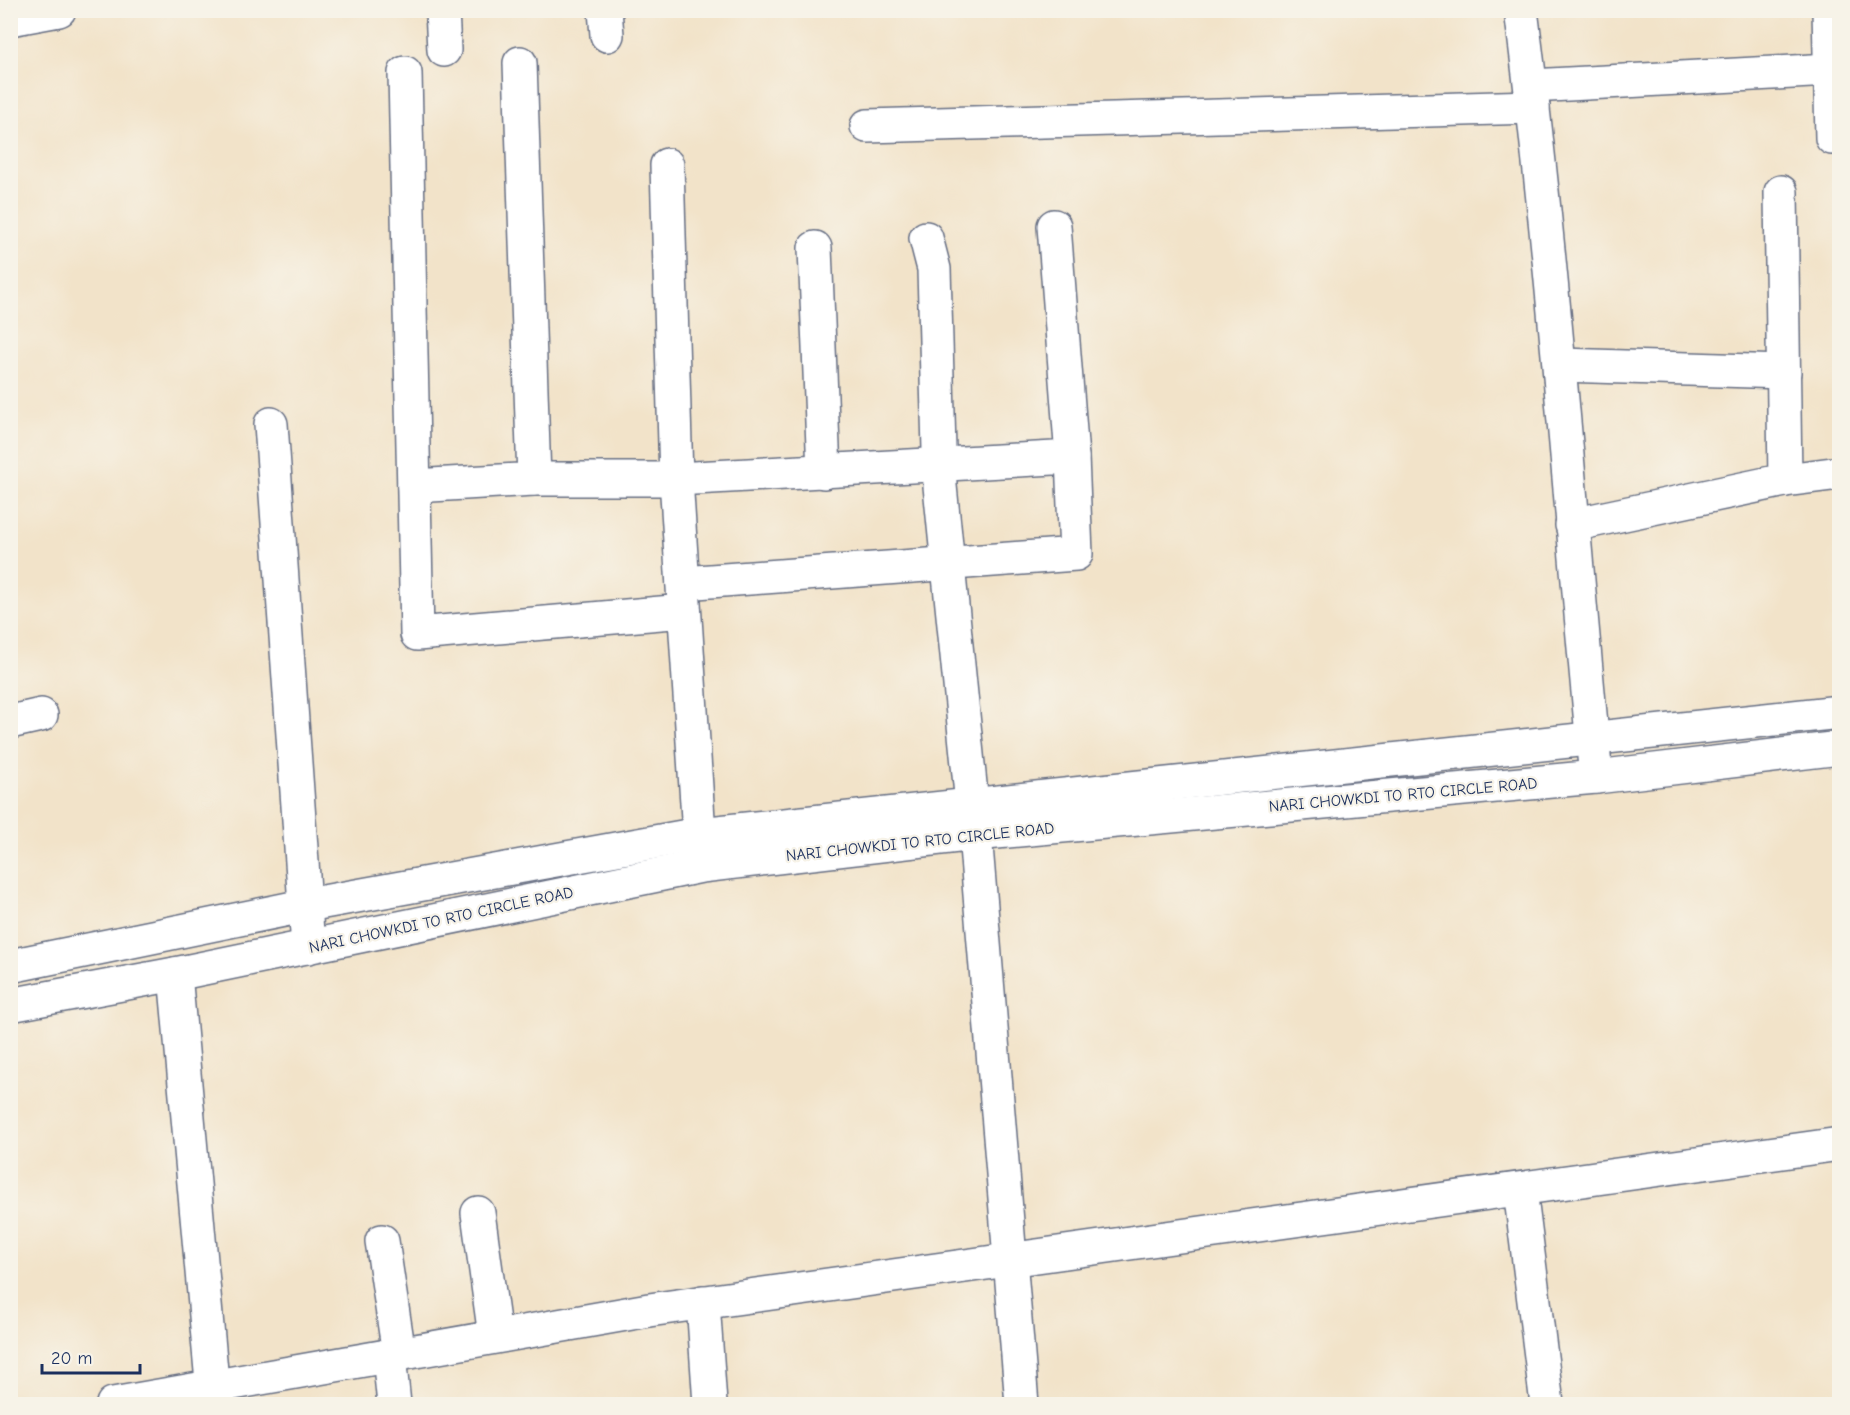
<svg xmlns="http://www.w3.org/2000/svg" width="1850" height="1415" viewBox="0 0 1850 1415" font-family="'Comic Neue',sans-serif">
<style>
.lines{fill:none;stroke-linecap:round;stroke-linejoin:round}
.minor-casing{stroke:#666e83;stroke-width:36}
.highway-casing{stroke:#666e83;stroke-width:36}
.minor{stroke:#fff;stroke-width:33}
.highway{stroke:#fff;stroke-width:33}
.labels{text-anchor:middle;stroke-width:4.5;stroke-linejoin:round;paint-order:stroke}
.street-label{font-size:16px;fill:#1b2f5e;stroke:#f7f3e8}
</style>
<rect width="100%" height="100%" fill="#f7f3e8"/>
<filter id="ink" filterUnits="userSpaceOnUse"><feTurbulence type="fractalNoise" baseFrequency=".0167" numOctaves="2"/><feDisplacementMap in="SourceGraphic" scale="12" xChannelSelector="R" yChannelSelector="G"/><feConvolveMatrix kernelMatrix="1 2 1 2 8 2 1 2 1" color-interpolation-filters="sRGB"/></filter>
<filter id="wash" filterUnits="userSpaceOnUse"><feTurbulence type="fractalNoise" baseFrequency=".008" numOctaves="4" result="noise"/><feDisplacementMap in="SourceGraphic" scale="24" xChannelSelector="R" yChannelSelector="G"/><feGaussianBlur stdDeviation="1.35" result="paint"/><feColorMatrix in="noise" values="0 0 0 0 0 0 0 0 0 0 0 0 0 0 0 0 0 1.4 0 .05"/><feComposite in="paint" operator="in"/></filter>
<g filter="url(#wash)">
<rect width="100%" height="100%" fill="#f2e3c9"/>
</g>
<g filter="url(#ink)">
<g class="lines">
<defs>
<g id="minor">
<path d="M442,10L444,50"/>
<path d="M605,10L607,35"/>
<path d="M1521,10C1554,265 1571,521 1596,777"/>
<path d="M1829,10L1832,138"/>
<path d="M10,19L59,10"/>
<path d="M405,73L417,634L684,611"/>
<path d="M1531,86L1830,70"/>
<path d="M867,126L1533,107"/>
<path d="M667,165L676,479L699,834"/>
<path d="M926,238L934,269L940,486L975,834L1022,1404"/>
<path d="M815,248L824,472"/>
<path d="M1561,365L1784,372"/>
<path d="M271,424L308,947"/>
<path d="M534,479H676L1072,457L1054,226"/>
<path d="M1785,480L1840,473"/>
<path d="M414,486L534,479L520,63"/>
<path d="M1572,525L1785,480L1781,192"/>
<path d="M683,583L1076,554L1072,457"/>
<path d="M10,722L41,715"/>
<path d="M175,974L214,1404"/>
<path d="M1520,1190L1547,1404"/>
<path d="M478,1213L495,1336"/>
<path d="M382,1241L399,1354"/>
<path d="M703,1302L710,1404"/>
<path d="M389,1356L394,1404"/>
<path d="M113,1404L649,1310L1840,1144"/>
</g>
<g id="highway">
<path d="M10,966L318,903L699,834L1840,712"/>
<path d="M10,1005L175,974L701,866L975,834L1596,777L1840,748"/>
</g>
</defs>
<use href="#minor" class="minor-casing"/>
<use href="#highway" class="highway-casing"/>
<use href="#minor" class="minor"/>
<use href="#highway" class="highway"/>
</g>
</g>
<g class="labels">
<g class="street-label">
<text transform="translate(1403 794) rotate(-5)" y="6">NARI CHOWKDI TO RTO CIRCLE ROAD</text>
<text transform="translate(920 841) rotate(-6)" y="6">NARI CHOWKDI TO RTO CIRCLE ROAD</text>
<text transform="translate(441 919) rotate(-12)" y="6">NARI CHOWKDI TO RTO CIRCLE ROAD</text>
</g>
</g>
<rect width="1850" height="1415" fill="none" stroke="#f7f3e8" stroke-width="36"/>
<path d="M42 1364v9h98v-9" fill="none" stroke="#1b2f5e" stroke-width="3"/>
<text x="51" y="1364" font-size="18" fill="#1b2f5e" stroke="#f7f3e8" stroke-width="4.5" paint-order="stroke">20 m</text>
</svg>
